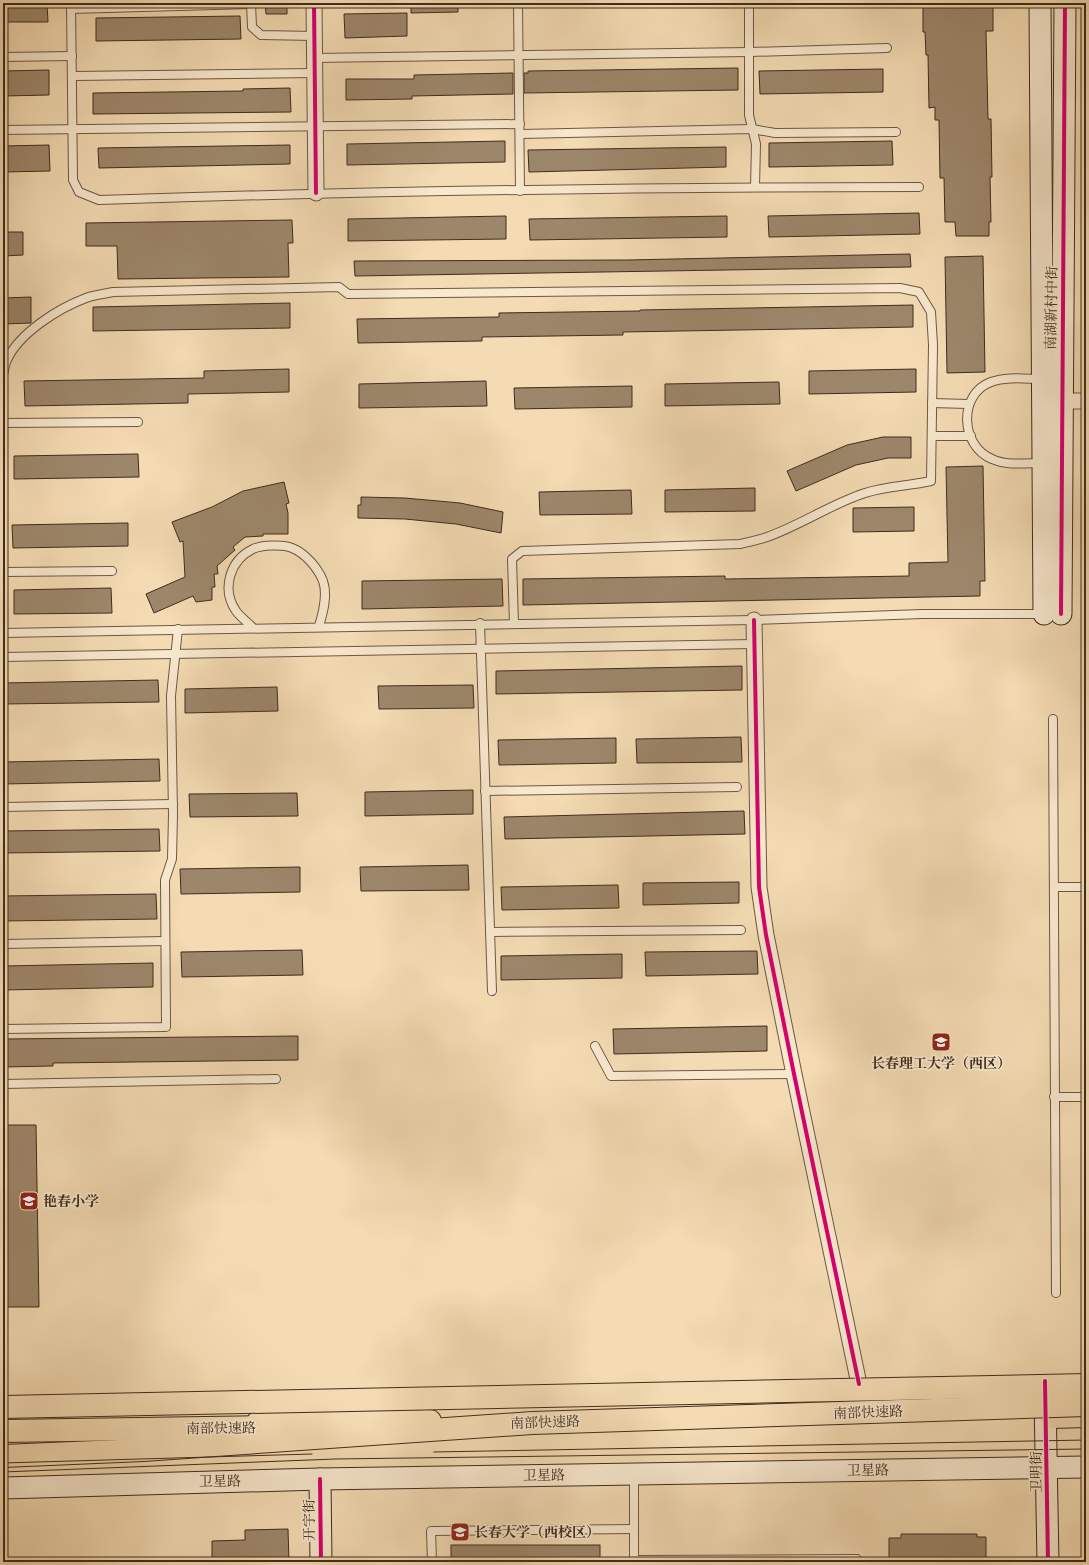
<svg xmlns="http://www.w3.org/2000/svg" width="1089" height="1565" viewBox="0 0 1089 1565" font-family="'IM FELL Great Primer','Noto Serif SC',serif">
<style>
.building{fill:#9d876b;stroke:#3f2c1d}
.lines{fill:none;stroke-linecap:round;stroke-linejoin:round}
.lane-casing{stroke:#6c5842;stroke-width:10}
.street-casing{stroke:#6c5842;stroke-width:17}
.secondary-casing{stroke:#3f2c1d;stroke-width:23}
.primary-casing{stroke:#3f2c1d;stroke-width:24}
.highway-casing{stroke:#3f2c1d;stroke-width:24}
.lane{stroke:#f8e8ce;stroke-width:8}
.street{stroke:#f8e8ce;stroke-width:15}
.secondary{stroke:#f8e8ce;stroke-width:21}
.primary{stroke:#f4dbb3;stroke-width:22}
.highway{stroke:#f4dbb3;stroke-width:22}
.tram{stroke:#3f2c1d;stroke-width:1}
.highway-bridge-casing{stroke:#3f2c1d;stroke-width:24;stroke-linecap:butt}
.highway-bridge{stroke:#f4dbb3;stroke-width:22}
.cycleway-casing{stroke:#f8e8ce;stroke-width:6}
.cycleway{stroke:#d6006c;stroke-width:4}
.labels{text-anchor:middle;stroke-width:3.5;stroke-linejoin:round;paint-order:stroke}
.street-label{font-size:14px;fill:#3f2c1d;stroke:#f8e8ce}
.poi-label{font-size:14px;font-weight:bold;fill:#3f2c1d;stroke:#f8e8ce;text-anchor:start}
</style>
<rect width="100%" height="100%" fill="#f4dbb3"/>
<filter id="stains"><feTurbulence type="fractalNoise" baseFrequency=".005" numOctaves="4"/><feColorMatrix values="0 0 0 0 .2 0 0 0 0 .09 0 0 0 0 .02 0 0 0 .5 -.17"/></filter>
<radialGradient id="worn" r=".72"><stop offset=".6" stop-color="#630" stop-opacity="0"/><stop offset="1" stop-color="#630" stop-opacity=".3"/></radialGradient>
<g class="building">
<path d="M3,3H47L48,22H3Z"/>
<path d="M265,3H287V14H266Z"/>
<path d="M411,3H458V12L411,13Z"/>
<path d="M923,3H993V31H986L988,119H991L992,177H990L991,222H989V236H956L955,222H945L944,178H940L939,120H935V107L929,108L928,55H926L925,32H923Z"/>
<path d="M407,13V36L345,38L344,14Z"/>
<path d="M240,16L241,39L96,41V18Z"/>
<path d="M738,68V90L524,93V73H528V71Z"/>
<path d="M883,69V92L760,94L759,71Z"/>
<path d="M49,70V95L3,96V71Z"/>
<path d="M513,73V94L412,96V99L346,100V79H414V75Z"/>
<path d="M290,88L291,112L93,114V93L243,91V89Z"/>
<path d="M505,141V162L347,165V144Z"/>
<path d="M892,141L893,165L769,167V143Z"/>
<path d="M49,145L50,171L3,172V146Z"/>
<path d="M290,145V164L99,168L98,148Z"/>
<path d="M726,147V167L529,172L528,150Z"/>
<path d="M919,213L920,234L769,237L768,216Z"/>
<path d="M506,216V239L348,241V219Z"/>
<path d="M727,216V237L530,240L529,219Z"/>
<path d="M292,220L293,243H288L289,277L118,279L117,246H86V223Z"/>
<path d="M3,232H23V255L3,256Z"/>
<path d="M910,254L911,267L355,276L354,261L627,260Z"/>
<path d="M983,256L985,372L947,373L945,257Z"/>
<path d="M31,297V323L3,324V298Z"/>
<path d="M290,303V328L93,331V307Z"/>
<path d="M913,305V327L623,332V335L482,337V341L358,343L357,319L499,317V313L640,311V310Z"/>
<path d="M289,369V392L188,394V403L25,406L24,381L204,378V371Z"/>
<path d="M916,369V392L809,394V371Z"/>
<path d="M486,381L487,406L359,408V384Z"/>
<path d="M779,382L780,404L665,406V384Z"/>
<path d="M632,386V407L515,409L514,388Z"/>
<path d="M883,437H911V458H888L856,465L796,491L787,471L847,445Z"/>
<path d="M138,454L139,477L14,479V456Z"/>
<path d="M983,466L985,581H980V596L523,605V579L725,576V579L909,576V563L948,562L946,467Z"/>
<path d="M284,482L289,503L286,504L288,513V534H263V536L245,537L233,547L235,550L217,566L218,574H214L215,587H212V600L196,602L193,596L154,613L146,594L185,577L183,541L180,542L172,522L212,507L243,491Z"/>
<path d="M755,488V511L665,512V490Z"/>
<path d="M631,490L632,514L540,515L539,492Z"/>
<path d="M361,497L405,498L460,503L503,512L501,533L456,524L405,519L358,518V505H361Z"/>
<path d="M914,507V531L853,532V508Z"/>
<path d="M128,523V546L13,548L12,525Z"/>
<path d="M502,579L503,606L362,609V581Z"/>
<path d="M111,588L112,613L14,614V590Z"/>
<path d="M742,666V690L496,694V671Z"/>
<path d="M158,680L159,702L3,704V683Z"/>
<path d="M473,685L474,708L379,709L378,686Z"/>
<path d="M277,687L278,711L185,713V689Z"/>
<path d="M741,737L742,762L637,763L636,739Z"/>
<path d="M616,738V763L499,765L498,740Z"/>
<path d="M159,759L160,781L3,784V762Z"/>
<path d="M473,790V814L365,816V792Z"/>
<path d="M297,793L298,816L190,817L189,794Z"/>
<path d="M744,811L745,834L505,839L504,817Z"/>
<path d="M159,829L160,851L3,853V831Z"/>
<path d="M468,865L469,890L361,891L360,867Z"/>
<path d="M300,867V892L181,894L180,869Z"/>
<path d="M739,882V903L643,905V883Z"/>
<path d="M618,885L619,908L502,910L501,887Z"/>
<path d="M156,894L157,919L3,921V896Z"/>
<path d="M302,950L303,975L182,977L181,952Z"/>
<path d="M757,951L758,974L646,976L645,952Z"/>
<path d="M622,954V978L501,980V956Z"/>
<path d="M153,963V987L3,990V966Z"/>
<path d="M767,1026V1051L614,1054L613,1029Z"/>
<path d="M298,1036V1060L53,1063V1066L3,1067V1039Z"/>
<path d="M3,1125H36L39,1307H3Z"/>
<path d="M288,1529L289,1562H212V1541L245,1540V1530Z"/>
<path d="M901,1534H977V1537H986V1562H889V1538H901Z"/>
<rect x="451" y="1545" width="149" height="17"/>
</g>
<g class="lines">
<defs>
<g id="lane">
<path d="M71,3L73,180L79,192L99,200C372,191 646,187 919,187"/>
<path d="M251,3L252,27L261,35L314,36"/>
<path d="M518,3L520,191"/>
<path d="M749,3V115L756,144L755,187"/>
<path d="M71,9L251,4"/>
<path d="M3,57L72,56"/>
<path d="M314,58L750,52L887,48"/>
<path d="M73,76L314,73"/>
<path d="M3,130L520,124"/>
<path d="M521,134L752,129L775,133L896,132"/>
<path d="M3,375C4,370 5,364 7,360C19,333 59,308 86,298C94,295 104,294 113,292L339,287L348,294L900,288L919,292L931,312L933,345L931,481C909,486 886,486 865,493C831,504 801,525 767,537C759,540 749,542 740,544L522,551L512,559L514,624"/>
<path d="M1043,379C1027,379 1007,376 991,382C958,394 960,446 992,459C1007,466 1027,463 1043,463"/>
<path d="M932,403L968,404"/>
<path d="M3,423L138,422"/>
<path d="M932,436H971"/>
<path d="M3,572L112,571"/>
<path d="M480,623L492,991"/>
<path d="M253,628C248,622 240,617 236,611C221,589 230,560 253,549C261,545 284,544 292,548C305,553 318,568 323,581C328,595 323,613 319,626"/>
<path d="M3,633L754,620L922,614H1044"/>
<path d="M3,657L754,644"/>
<path d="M1053,719L1056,1293"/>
<path d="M485,791L737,787"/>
<path d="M3,807L173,804"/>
<path d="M1054,887H1086"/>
<path d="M490,932L741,930"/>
<path d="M3,944L165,941"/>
<path d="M3,1029L166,1027L165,880L172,859L173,814L171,696L178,629"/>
<path d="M595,1046L611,1076L794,1074"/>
<path d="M3,1084L276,1079"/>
<path d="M1054,1097H1086"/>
<path d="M634,1474V1562"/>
<path d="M634,1560L857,1559V1562"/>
<path d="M432,1562L431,1531L634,1529"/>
</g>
<g id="street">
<path d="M314,3L316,193"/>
<path d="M1061,401H1086"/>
<path d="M754,620L759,887L766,935L794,1074L859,1384"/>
</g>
<g id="secondary">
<path d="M1040,3L1044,614"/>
<path d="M1061,614L1065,3"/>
<path d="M1045,1397L1048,1562"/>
<path d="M320,1479L321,1562"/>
<path d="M3,1488L320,1479L1086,1467"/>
</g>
<g id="primary">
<path d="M1052,1417L1086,1416"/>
<path d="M258,1422L430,1421"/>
</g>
<g id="highway">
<path d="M3,1431L279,1427"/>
<path d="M3,1456L143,1450L532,1423"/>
</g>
</defs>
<use href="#lane" class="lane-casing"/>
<use href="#street" class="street-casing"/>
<use href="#secondary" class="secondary-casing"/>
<use href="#primary" class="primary-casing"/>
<use href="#highway" class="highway-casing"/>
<use href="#lane" class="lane"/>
<use href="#street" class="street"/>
<use href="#secondary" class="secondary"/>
<use href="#primary" class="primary"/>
<use href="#highway" class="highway"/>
<g class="tram">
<path d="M434,1452L1086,1440"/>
<path d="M3,1463L312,1454"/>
<path d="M3,1472L335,1459L1086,1449"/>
</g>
<defs>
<g id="highway-bridge">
<path d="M3,1407L1086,1385"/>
<path d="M532,1423L1086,1405"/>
</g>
</defs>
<use href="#highway-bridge" class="highway-bridge-casing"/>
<use href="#highway-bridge" class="highway-bridge"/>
<defs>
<g id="cycleway">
<path d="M314,3L316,193"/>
<path d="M1061,614L1065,3"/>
<path d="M754,620L759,887L766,935L794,1074L859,1384"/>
<path d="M1045,1381L1048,1562"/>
<path d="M320,1479L321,1562"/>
</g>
</defs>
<use href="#cycleway" class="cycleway-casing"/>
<use href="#cycleway" class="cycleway"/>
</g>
<defs>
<symbol id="university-square" viewBox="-11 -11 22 22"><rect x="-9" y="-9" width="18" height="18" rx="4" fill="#8f2418" stroke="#f8e8ce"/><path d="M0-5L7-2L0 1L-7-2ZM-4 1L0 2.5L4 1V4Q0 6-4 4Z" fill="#fff"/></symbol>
<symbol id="school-square" viewBox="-11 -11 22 22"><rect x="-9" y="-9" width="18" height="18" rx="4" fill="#8f2418" stroke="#f8e8ce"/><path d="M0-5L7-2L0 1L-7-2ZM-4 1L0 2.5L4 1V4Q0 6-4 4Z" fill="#fff"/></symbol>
</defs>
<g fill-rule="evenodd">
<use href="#university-square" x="930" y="1031" width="22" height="22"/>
<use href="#school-square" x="18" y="1190" width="22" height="22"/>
<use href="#university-square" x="449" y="1521" width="22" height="22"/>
</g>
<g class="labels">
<g class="street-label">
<text transform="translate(1051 308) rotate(-89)" y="5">南湖新村中街</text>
<text transform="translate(868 1412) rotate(-2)" y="5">南部快速路</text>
<text transform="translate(545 1422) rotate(-2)" y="5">南部快速路</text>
<text transform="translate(221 1428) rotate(-1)" y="5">南部快速路</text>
<text transform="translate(868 1470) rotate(-1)" y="5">卫星路</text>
<text transform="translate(1036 1472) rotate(-91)" y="5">卫明街</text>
<text transform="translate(544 1475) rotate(-1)" y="5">卫星路</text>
<text transform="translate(220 1481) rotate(-1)" y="5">卫星路</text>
<text transform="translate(309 1520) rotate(-91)" y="5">开宇街</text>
</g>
<g class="poi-label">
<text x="941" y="1068" text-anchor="middle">长春理工大学（西区）</text>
<text x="43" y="1206">艳春小学</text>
<text x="474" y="1537">长春大学（西校区）</text>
</g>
</g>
<rect width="1089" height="1565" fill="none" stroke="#f4dbb3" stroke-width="16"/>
<rect x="4" y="4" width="1081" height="1557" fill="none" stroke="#3f2c1d" stroke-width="2"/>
<rect x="8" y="8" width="1073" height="1549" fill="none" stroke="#3f2c1d"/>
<rect width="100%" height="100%" filter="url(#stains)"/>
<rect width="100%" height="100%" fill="url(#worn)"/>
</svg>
